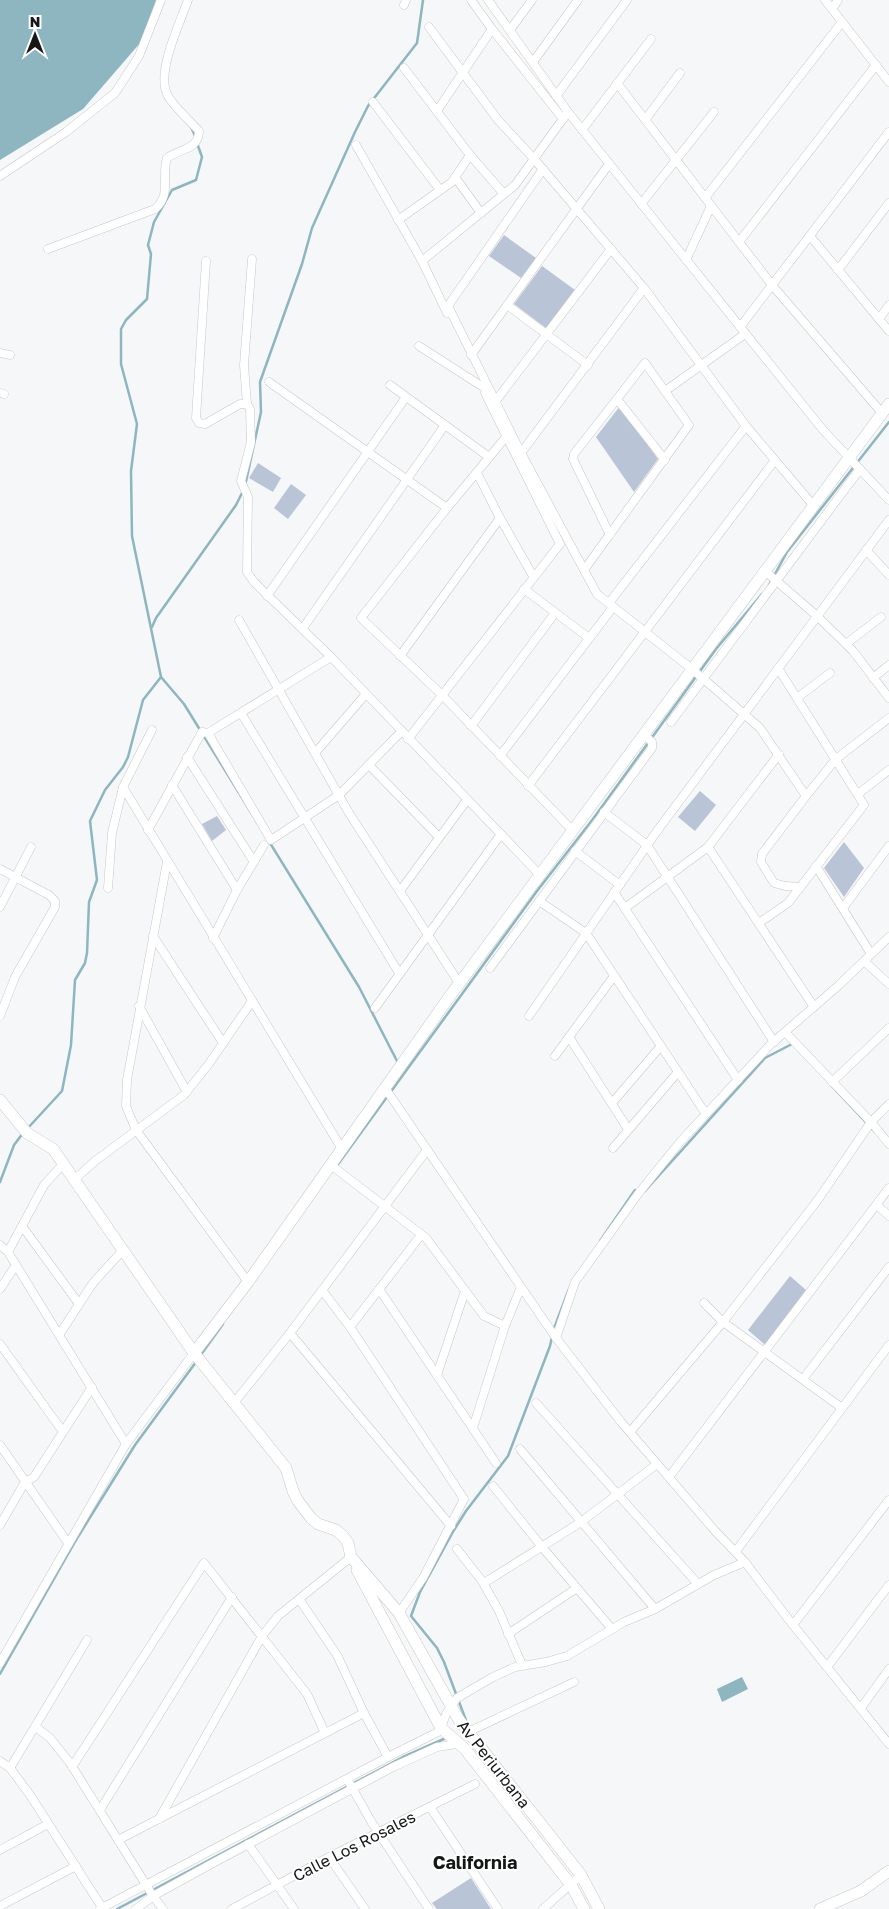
<svg xmlns="http://www.w3.org/2000/svg" width="889" height="1909" viewBox="0 0 889 1909" font-family="'Golos Text',sans-serif">
<style>
.green{fill:#bac4d7}
.water{fill:#8db6c0}
.lines{fill:none;stroke-linecap:round;stroke-linejoin:round}
.stream{stroke:#8db6c0;stroke-width:2.5}
.street-casing{stroke:#c7c8c9;stroke-width:9}
.secondary-casing{stroke:#c7c8c9;stroke-width:12}
.street{stroke:#fff;stroke-width:8}
.secondary{stroke:#fff;stroke-width:11}
.labels{text-anchor:middle;stroke-width:4;stroke-linejoin:round;paint-order:stroke}
.street-label{font-size:16px;fill:#151616;stroke:#fff}
.neighbourhood-label{font-size:18px;font-weight:bold;fill:#151616;stroke:#fff}
</style>
<rect width="100%" height="100%" fill="#f6f7f8"/>
<g class="green">
<path d="M504,235L536,258L521,278L489,256Z"/>
<path d="M542,266L575,290L546,328L514,304Z"/>
<path d="M620,406L658,459L634,492L596,437Z"/>
<path d="M258,463L281,478L273,492L249,478Z"/>
<path d="M291,484L306,495L288,519L274,508Z"/>
<path d="M700,791L716,805L695,831L678,817Z"/>
<path d="M217,816L226,830L212,841L202,824Z"/>
<path d="M844,842L864,868L844,897L824,868Z"/>
<path d="M790,1276L806,1290L765,1345L748,1330Z"/>
<path d="M471,1878L491,1909H437L432,1903Z"/>
</g>
<g class="water">
<path d="M0,0H156L141,42L83,109L0,160Z"/>
<path d="M742,1677L748,1689L722,1702L717,1689Z"/>
</g>
<g class="lines">
<g class="stream">
<path d="M191,127L196,138"/>
<path d="M197,143L202,157L196,180L172,190L154,222L148,245L151,254L147,299L126,320L121,329V364L137,424L131,471L132,536L161,677L184,704L359,987L398,1063"/>
<path d="M245,486L261,412L260,382L302,264L312,228L355,132L368,106L417,43L423,0"/>
<path d="M769,585L787,552L889,422"/>
<path d="M152,627L156,618L236,505L243,491"/>
<path d="M830,1084L876,1133"/>
<path d="M27,1129L62,1091L71,1045L75,980L85,963L87,953L89,902L97,880L90,821L105,790L123,767L128,757L143,700L161,677"/>
<path d="M336,1167L537,891L593,819L716,649L762,594"/>
<path d="M0,1182L14,1145L23,1133"/>
<path d="M644,1192L765,1058L792,1044"/>
<path d="M600,1241L635,1190L637,1191"/>
<path d="M553,1331L569,1289"/>
<path d="M200,1356L223,1324"/>
<path d="M0,1674L76,1540L135,1445L196,1362"/>
<path d="M467,1723L444,1662L437,1648L411,1616L420,1592L454,1530L466,1511L508,1456L550,1346L552,1337"/>
<path d="M117,1909L403,1757L446,1738"/>
</g>
<defs>
<g id="street">
<path d="M471,0L492,29L563,119"/>
<path d="M488,0L568,112L680,252L823,430L889,500"/>
<path d="M825,0L889,82"/>
<path d="M404,5L406,0"/>
<path d="M832,9L838,0"/>
<path d="M429,27L498,120L535,160L644,288L746,426L813,505"/>
<path d="M510,30L532,0"/>
<path d="M533,62L578,0"/>
<path d="M404,68L470,155L504,194"/>
<path d="M617,83L772,285L882,413"/>
<path d="M556,96L627,0"/>
<path d="M373,102L440,190"/>
<path d="M437,111L492,29"/>
<path d="M645,120L680,73"/>
<path d="M582,130L651,39"/>
<path d="M356,145L422,261L447,313"/>
<path d="M543,169L448,306L521,453L597,594L692,669L760,728L806,796"/>
<path d="M0,176L66,132L115,93L139,56L161,0"/>
<path d="M455,177L481,213"/>
<path d="M705,198L842,22"/>
<path d="M641,204L714,112"/>
<path d="M398,220L452,182L470,155"/>
<path d="M810,236L889,331"/>
<path d="M739,242L876,65"/>
<path d="M48,249L155,209C172,194 161,177 167,158C179,149 199,150 199,131C190,121 175,108 168,96C155,74 180,23 188,0"/>
<path d="M686,260L711,206"/>
<path d="M206,261L196,418L199,423L205,424L240,404H247L250,409L251,442L241,481L248,497L247,572L254,582L331,657L540,875"/>
<path d="M422,261L515,185L568,112"/>
<path d="M838,270L889,203"/>
<path d="M507,305L588,365"/>
<path d="M879,319L889,305"/>
<path d="M740,327L889,132"/>
<path d="M419,346L483,387"/>
<path d="M0,353L10,355"/>
<path d="M471,355L609,164"/>
<path d="M269,382L447,508"/>
<path d="M390,385L489,457"/>
<path d="M665,391L745,334"/>
<path d="M0,393L4,394"/>
<path d="M617,399L665,460"/>
<path d="M495,402L611,249"/>
<path d="M247,404L244,365L252,259"/>
<path d="M506,437L447,508L361,618L442,695L573,831"/>
<path d="M521,453L644,288"/>
<path d="M477,473L500,518L533,576"/>
<path d="M866,550L889,575"/>
<path d="M584,570L689,425L645,363L574,454L573,459L610,535"/>
<path d="M765,571L817,616L853,651L889,698"/>
<path d="M524,589L589,638"/>
<path d="M267,596L406,397"/>
<path d="M609,603L746,426"/>
<path d="M239,620L349,813L459,983"/>
<path d="M303,628L445,425"/>
<path d="M846,644L881,617"/>
<path d="M400,656L500,518"/>
<path d="M873,678L889,665"/>
<path d="M797,698L830,673"/>
<path d="M241,713L399,973"/>
<path d="M671,722L860,469"/>
<path d="M471,726L555,613"/>
<path d="M208,733L271,840L339,795L402,731"/>
<path d="M408,739L560,544L485,393"/>
<path d="M315,753L366,694"/>
<path d="M500,756L613,607"/>
<path d="M187,757L254,862"/>
<path d="M369,765L439,837"/>
<path d="M172,785L237,890"/>
<path d="M528,786L775,460"/>
<path d="M123,787L342,1149"/>
<path d="M858,794L889,770"/>
<path d="M604,812L647,845L774,1042"/>
<path d="M148,830L202,732L208,733L331,657"/>
<path d="M708,847L814,1007"/>
<path d="M575,851L620,885"/>
<path d="M167,862L127,1080L126,1106L136,1130L248,1282"/>
<path d="M816,866L871,954"/>
<path d="M0,869L49,895L55,901V907L15,977L0,1016"/>
<path d="M800,887L785,886L774,883L761,862L762,854L806,796L836,759L889,718"/>
<path d="M108,888L112,833L123,787L152,730"/>
<path d="M400,891L467,800"/>
<path d="M614,892L738,1080"/>
<path d="M539,901L586,933L706,1114"/>
<path d="M0,907L31,847"/>
<path d="M625,908L708,847L779,754"/>
<path d="M843,908L889,846"/>
<path d="M759,923L788,903L864,805L778,668"/>
<path d="M153,936L223,1043"/>
<path d="M213,938L237,890L264,845"/>
<path d="M864,961L889,984"/>
<path d="M490,968L652,748V742L644,735"/>
<path d="M139,1006L187,1092"/>
<path d="M375,1008L501,834"/>
<path d="M529,1016L657,831L889,520"/>
<path d="M785,1032L871,1122L889,1144"/>
<path d="M569,1037L628,1129"/>
<path d="M555,1056L614,976"/>
<path d="M832,1082L889,1028"/>
<path d="M385,1088L556,1338L621,1422L716,1532L745,1562L789,1620L889,1744"/>
<path d="M612,1103L661,1046"/>
<path d="M613,1148L678,1072"/>
<path d="M331,1165L426,1238L484,1316L505,1326"/>
<path d="M74,1180L95,1161L184,1095L208,1065L252,1001"/>
<path d="M877,1205L889,1216"/>
<path d="M22,1226L79,1304"/>
<path d="M0,1245L8,1252L126,1444"/>
<path d="M8,1252L44,1185L63,1164"/>
<path d="M0,1289L16,1265"/>
<path d="M379,1289L496,1463"/>
<path d="M322,1290L350,1327L464,1499L423,1578L399,1613"/>
<path d="M704,1303L723,1322L842,1408"/>
<path d="M350,1327L421,1235"/>
<path d="M290,1333L451,1526"/>
<path d="M59,1335L93,1283L123,1250"/>
<path d="M556,1338L575,1282L638,1194L680,1142L771,1044L838,986L889,937"/>
<path d="M0,1344L63,1432"/>
<path d="M437,1375L465,1291"/>
<path d="M803,1379L889,1267"/>
<path d="M234,1403L290,1333L427,1150"/>
<path d="M536,1403L698,1584"/>
<path d="M473,1428L505,1326L521,1287"/>
<path d="M630,1432L723,1322L817,1201L871,1122L889,1104"/>
<path d="M0,1445L68,1543"/>
<path d="M520,1449L655,1609"/>
<path d="M669,1477L889,1188"/>
<path d="M493,1486L542,1547L612,1629"/>
<path d="M0,1525L25,1482L34,1477L92,1387"/>
<path d="M457,1549L482,1581L499,1611L522,1665"/>
<path d="M736,1551L889,1345"/>
<path d="M484,1583L581,1522L657,1464"/>
<path d="M299,1599L337,1655L364,1713L388,1757"/>
<path d="M793,1625L889,1500"/>
<path d="M508,1634L577,1588"/>
<path d="M0,1663L126,1444L194,1353"/>
<path d="M827,1667L889,1585"/>
<path d="M861,1708L889,1669"/>
<path d="M36,1727L50,1738L70,1763L153,1896L163,1909"/>
<path d="M468,1732L574,1682"/>
<path d="M0,1761L10,1768L30,1795L103,1909"/>
<path d="M72,1767L204,1563L307,1694L325,1733"/>
<path d="M10,1768L87,1640"/>
<path d="M350,1784L372,1823L429,1909"/>
<path d="M430,1807L498,1909"/>
<path d="M100,1810L232,1597"/>
<path d="M159,1819L262,1636L278,1616L351,1557"/>
<path d="M118,1840L364,1713"/>
<path d="M248,1844L294,1909"/>
<path d="M0,1850L48,1824"/>
<path d="M329,1857L365,1909"/>
<path d="M0,1906L76,1866"/>
<path d="M100,1909L388,1757L438,1732L441,1728L446,1714L457,1698L493,1677L515,1667L546,1662L567,1656L624,1622L655,1609L714,1575L745,1562"/>
<path d="M136,1909L153,1896L213,1863L393,1767L437,1747L457,1744"/>
<path d="M232,1909L329,1857L475,1784"/>
<path d="M543,1909L581,1875"/>
</g>
<g id="secondary">
<path d="M0,1100L27,1133L53,1149L194,1353L286,1468L293,1491L298,1501L311,1518L318,1524L336,1530L343,1536L348,1543L351,1557L399,1613L459,1720L581,1875L599,1909"/>
<path d="M194,1353L248,1282L450,996L889,404"/>
<path d="M357,1570L441,1728L465,1749L571,1885L584,1909"/>
<path d="M820,1909L861,1891L889,1871"/>
</g>
</defs>
<use href="#street" class="street-casing"/>
<use href="#secondary" class="secondary-casing"/>
<use href="#street" class="street"/>
<use href="#secondary" class="secondary"/>
</g>
<g class="labels">
<g class="street-label">
<text transform="translate(494 1764) rotate(52)" y="6">Av Periurbana</text>
<text transform="translate(354 1846) rotate(-27)" y="6">Calle Los Rosales</text>
</g>
<g class="neighbourhood-label">
<text x="475" y="1869">California</text>
</g>
</g>
<g transform="translate(35 35)" stroke="#ffffff" stroke-width="4" paint-order="stroke">
<path d="M0-4L9 19L0 12L-9 19Z" fill="#151616"/>
<text y="-8" font-size="14" font-weight="bold" text-anchor="middle" fill="#151616">N</text>
</g>
</svg>
